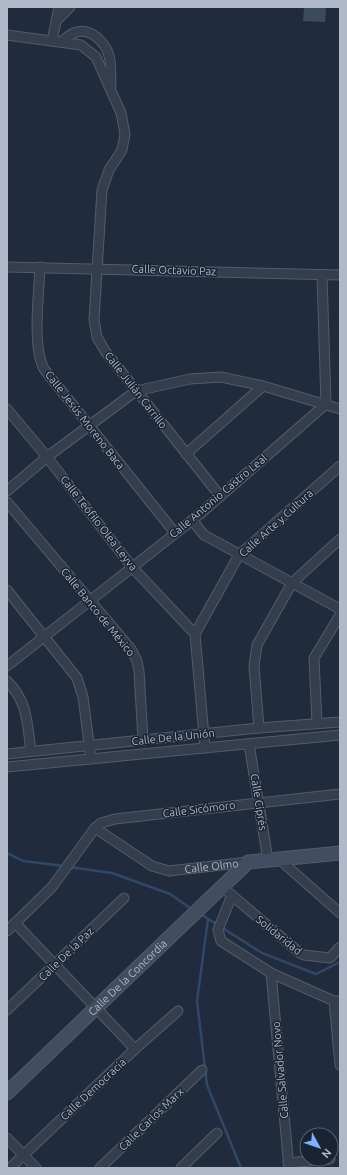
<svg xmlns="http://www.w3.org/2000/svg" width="347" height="1175" viewBox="0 0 347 1175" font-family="Ubuntu,sans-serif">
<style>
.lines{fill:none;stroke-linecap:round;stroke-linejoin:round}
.stream{stroke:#314766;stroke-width:2.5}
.building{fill:#3b4a5d}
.street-casing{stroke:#525c6b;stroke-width:11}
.secondary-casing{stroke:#525c6b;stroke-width:15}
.street{stroke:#343e4d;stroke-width:9}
.secondary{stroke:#414d60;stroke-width:13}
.labels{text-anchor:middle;stroke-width:3;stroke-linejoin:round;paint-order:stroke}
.street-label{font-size:11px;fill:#afb9c9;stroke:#192331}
</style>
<rect width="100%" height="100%" fill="#202c3d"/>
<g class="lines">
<g class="stream">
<path d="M7,853L23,861L64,866"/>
<path d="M69,867L112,873L170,894L193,910"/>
<path d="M199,913L262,953L316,974L340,962"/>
<path d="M208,919L197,1001L207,1085L241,1168"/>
</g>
</g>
<path class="building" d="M304,7H326L325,22L303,21Z"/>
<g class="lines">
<defs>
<g id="street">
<path d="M58,19L70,7"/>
<path d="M7,35L81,45L96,57L121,113L125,134L122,150L109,170L102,190L94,320L97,337L105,351L220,496"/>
<path d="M52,41L59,7"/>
<path d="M61,42C66,38 71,33 77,32C91,28 106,43 109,56C112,65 110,75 111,85"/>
<path d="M7,267L340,275"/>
<path d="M40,267C39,294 32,346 44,369L175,533"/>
<path d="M7,409L47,457L132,567L195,634"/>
<path d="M186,454L263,386"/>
<path d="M7,491L47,457L136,391L190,379L221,377L263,386L340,409"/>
<path d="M7,502L131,649L137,661L139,671L143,740"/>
<path d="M192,520L204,535L340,609"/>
<path d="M7,590L77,678L83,697L91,759"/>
<path d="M7,666L200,514L326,404L322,275"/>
<path d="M7,681C28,702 27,723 31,751"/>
<path d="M317,723L314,658L340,615"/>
<path d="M259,728L254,666L257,645L292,583L340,539"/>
<path d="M249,744L268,860"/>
<path d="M205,748L195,634L239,555L340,466"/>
<path d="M7,754L259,728L340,722"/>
<path d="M7,767L340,735"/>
<path id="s1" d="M95,828L152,866L169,871L248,862"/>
<path d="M280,860L340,913"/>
<path d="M228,892L300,953L304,955L330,958L340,947"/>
<path d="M232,895L218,930L221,941L271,973L334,1001H340"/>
<path d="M15,923L135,1049"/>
<path d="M7,931L52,887L95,828L101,823L115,819L340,794"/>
<path d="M271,973L289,1168"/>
<path d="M334,1001L340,1065"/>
<path d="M7,1010L124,898"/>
<path d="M7,1138L36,1168"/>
<path d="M288,1163L330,1159"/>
<path d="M10,1168L135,1049L178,1011"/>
<path d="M100,1168L202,1070"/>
<path d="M181,1168L217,1133"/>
</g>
<g id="secondary">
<path id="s2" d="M7,1093L248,862L340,853"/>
</g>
</defs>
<use href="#street" class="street-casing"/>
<use href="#secondary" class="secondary-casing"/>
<use href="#street" class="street"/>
<use href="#secondary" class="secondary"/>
</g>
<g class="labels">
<g class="street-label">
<text transform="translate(174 270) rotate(2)" y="4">Calle Octavio Paz</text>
<text transform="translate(136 390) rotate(52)" y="4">Calle Julián Carrillo</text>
<text transform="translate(85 420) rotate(52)" y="4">Calle Jesús Moreno Baca</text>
<text transform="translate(218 496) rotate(-40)" y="4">Calle Antonio Castro Leal</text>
<text transform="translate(99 523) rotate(52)" y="4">Calle Teófilo Olea Leyva</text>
<text transform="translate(276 523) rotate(-42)" y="4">Calle Arte y Cultura</text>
<text transform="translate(98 612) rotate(51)" y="4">Calle Banco de México</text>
<text transform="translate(173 737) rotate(-6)" y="4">Calle De la Unión</text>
<text transform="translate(259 802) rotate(81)" y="4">Calle Ciprés</text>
<text transform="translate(199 809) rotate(-7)" y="4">Calle Sicómoro</text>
<text dy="4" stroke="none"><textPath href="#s1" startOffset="129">Calle Olmo</textPath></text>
<text transform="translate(279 935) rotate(39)" y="4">Solidaridad</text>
<text transform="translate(66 954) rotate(-44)" y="4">Calle De la Paz</text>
<text dy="4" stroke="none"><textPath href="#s2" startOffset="167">Calle De la Concordia</textPath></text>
<text transform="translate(280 1070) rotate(-95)" y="4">Calle Salvador Novo</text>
<text transform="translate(93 1089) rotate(-43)" y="4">Calle Democracia</text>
<text transform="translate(151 1119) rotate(-44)" y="4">Calle Carlos Marx</text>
</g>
</g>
<rect width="347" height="1175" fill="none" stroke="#afb9c9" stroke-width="16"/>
<g transform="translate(319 1147) rotate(130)"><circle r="19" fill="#192331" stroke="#555f6e"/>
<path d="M0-3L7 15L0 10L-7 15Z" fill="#7eb0ff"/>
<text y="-6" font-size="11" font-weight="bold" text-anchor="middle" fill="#afb9c9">N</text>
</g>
</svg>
